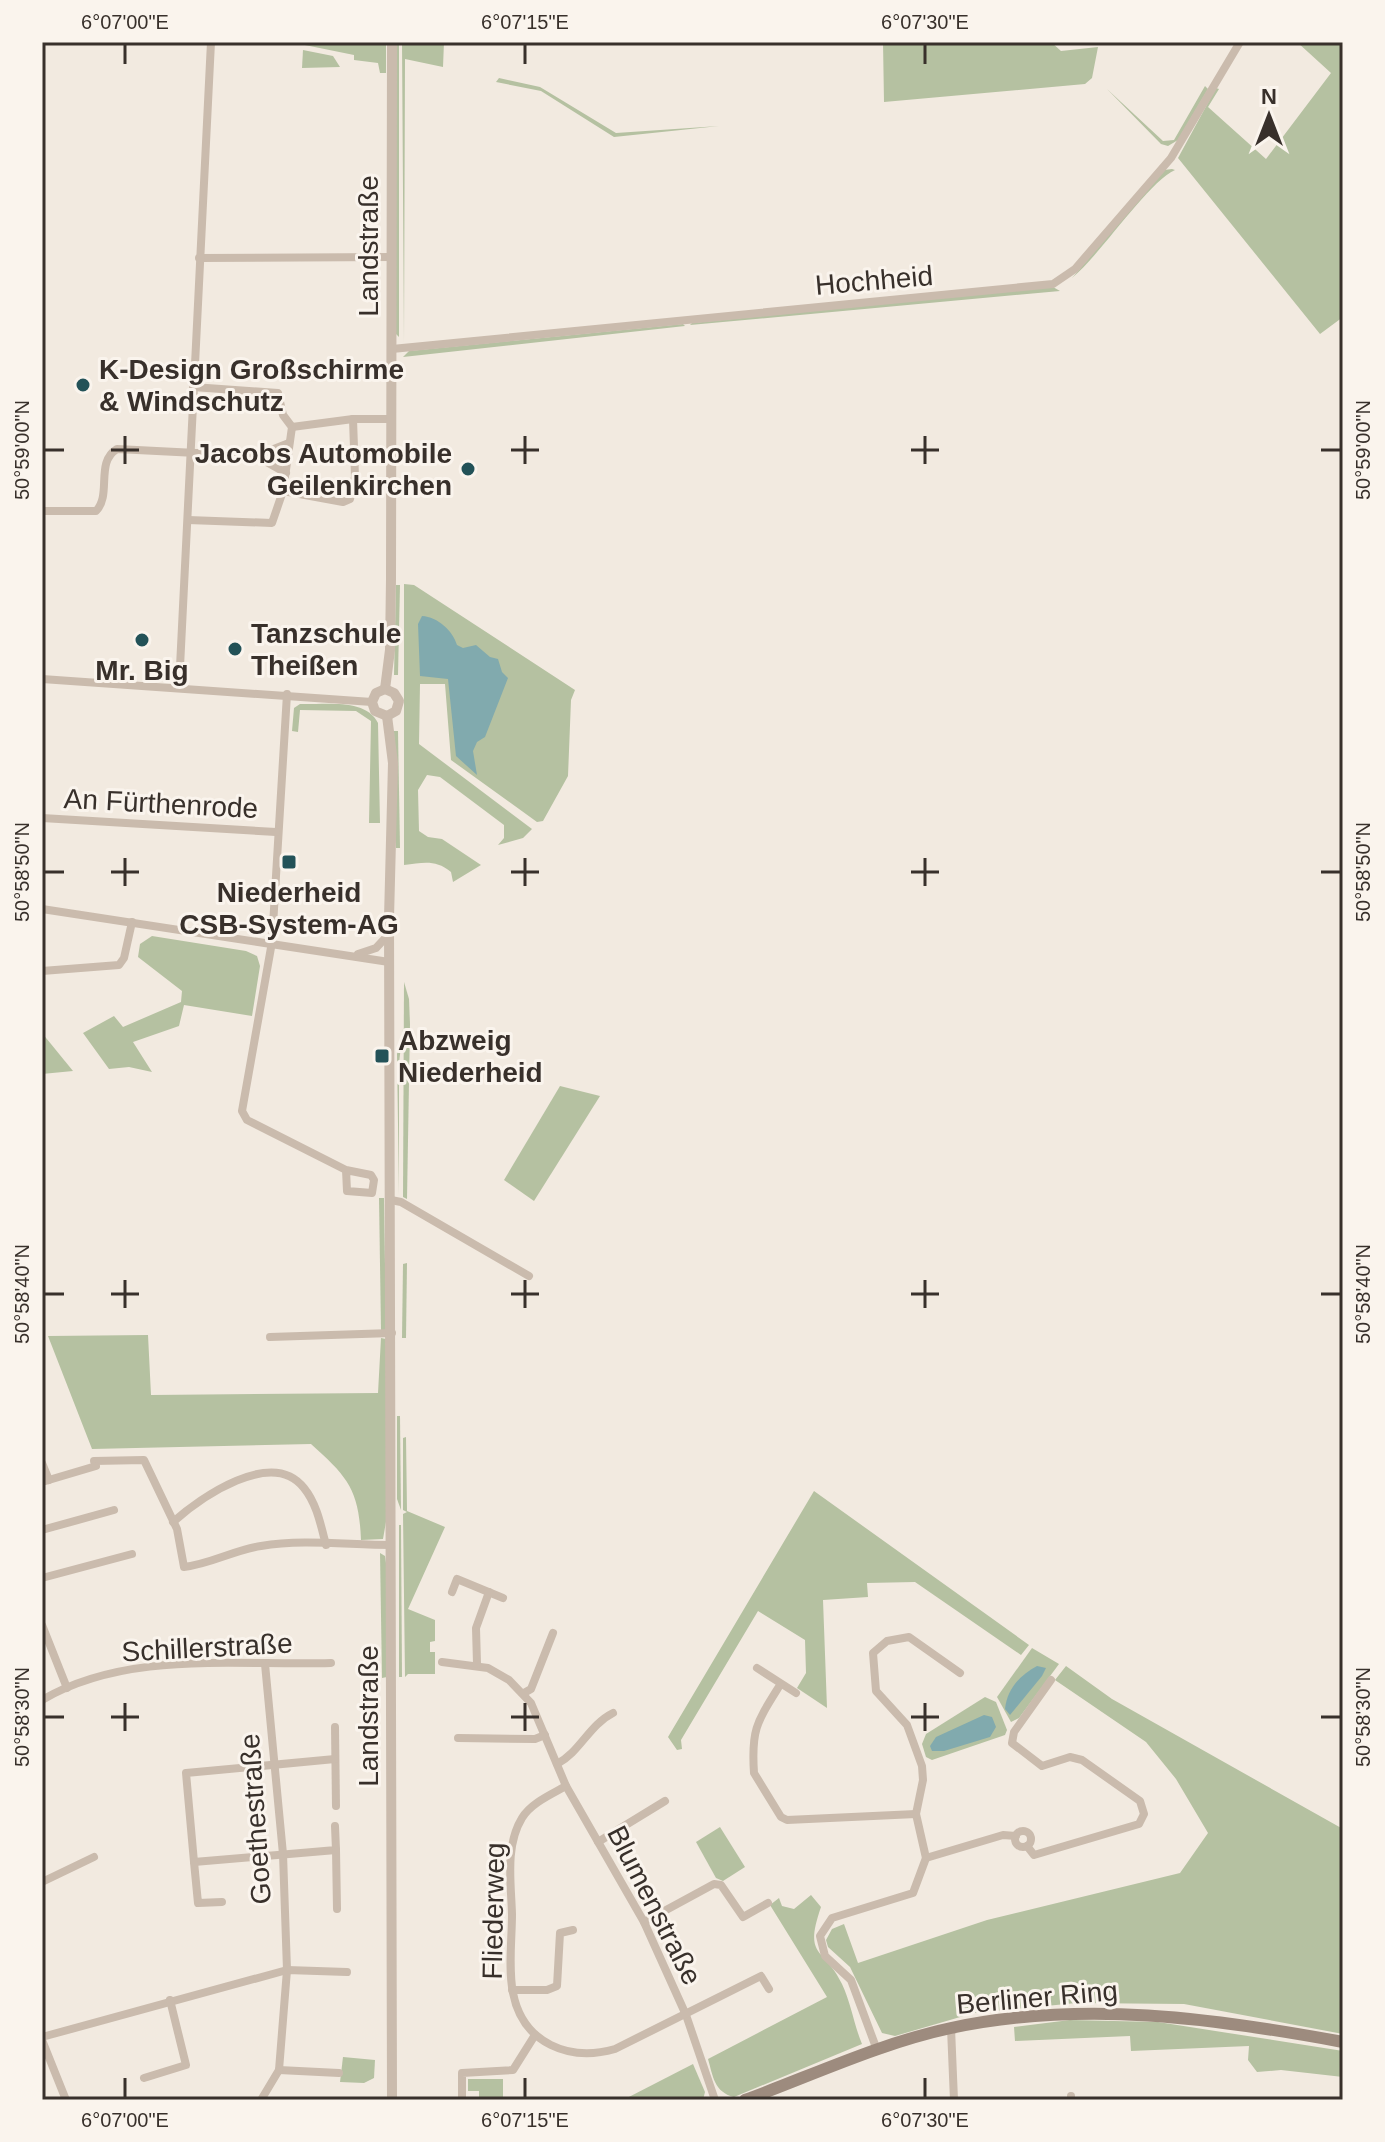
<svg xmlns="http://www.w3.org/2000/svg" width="1385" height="2142" viewBox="0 0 1385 2142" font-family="Arial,sans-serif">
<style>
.green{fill:#b5c1a1}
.water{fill:#81aaae}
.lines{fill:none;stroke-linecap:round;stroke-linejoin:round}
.minor{stroke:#cabbad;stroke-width:8}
.tertiary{stroke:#cabbad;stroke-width:10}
.secondary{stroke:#9d8b7e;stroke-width:12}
.ticks{fill:none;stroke:#38302b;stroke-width:3}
.poi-dot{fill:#235258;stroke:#faf4ed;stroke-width:3}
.labels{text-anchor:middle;stroke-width:6;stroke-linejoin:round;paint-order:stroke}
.street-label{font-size:28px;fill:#38302b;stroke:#faf4ed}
.poi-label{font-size:28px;font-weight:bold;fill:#38302b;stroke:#faf4ed;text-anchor:start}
.neatline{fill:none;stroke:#38302b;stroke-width:3}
.ticks-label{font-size:20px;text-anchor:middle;fill:#38302b}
</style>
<rect width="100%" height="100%" fill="#f2eae0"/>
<g class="green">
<path d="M290,42H386V73H380L378,63L354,60V55Z"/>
<path d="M396,42H399V337L396,334Z"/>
<path d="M402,42H444L443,67L405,59L404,342Z"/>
<path d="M883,42H1051L1061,51L1098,47L1092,78L1085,84L884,102Z"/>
<path d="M1297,42H1343V317L1320,334L1178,158L1216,88L1219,89L1208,107L1266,159L1331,73Z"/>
<path d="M303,50L333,56L340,67L302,68Z"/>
<path d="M499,78L540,87L616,133L719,126L614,137L541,91L496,82Z"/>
<path d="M1205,86L1208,89L1178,140L1168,146L1161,144L1107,89L1163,141L1174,140Z"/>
<path d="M1172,169L1175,170C1147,183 1102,253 1072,278L1164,170Z"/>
<path d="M1053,287L1060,291L690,325L692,323Z"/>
<path d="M683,324L685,326L403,357L409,351Z"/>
<path d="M404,584L414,585L575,690L571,700L568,776L543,821L537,822L451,760L445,684H420L419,744L532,829L523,838L498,845L504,838V825L440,777L427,775L418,790L419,831L428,837L442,839L481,865L453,882L451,872C435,859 423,863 404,865Z"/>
<path d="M396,585H400L398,675H394Z"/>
<path d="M300,704C324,705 366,698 378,723L380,823H369L371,721L356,711L300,710L298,732L292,731L294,708Z"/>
<path d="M394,731H398L400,848H396Z"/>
<path d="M152,936L246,951L257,956L260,966L252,1016L184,1005L179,1026L133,1042L152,1072L129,1067L109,1069L83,1033L114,1016L123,1027L181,1002L182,991L138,957L140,944Z"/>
<path d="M404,982L409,999L410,1024L407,1199L403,1197Z"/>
<path d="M403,1029L399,1063V1195L397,1054Z"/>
<path d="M42,1033L73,1071L42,1074Z"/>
<path d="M560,1086L600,1096L534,1201L504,1180Z"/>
<path d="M379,1198H384L386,1330H381Z"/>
<path d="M407,1263L406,1338H402L403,1264Z"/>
<path d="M148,1335L151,1395L378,1393L381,1338L386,1339L387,1516L383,1539L361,1540C359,1490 348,1477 311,1444L92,1449L48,1336Z"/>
<path d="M397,1416H400L401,1510L397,1499Z"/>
<path d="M406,1437L407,1511L445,1527L408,1609L435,1620V1641L430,1642V1652H435V1674H408L405,1677L403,1514L407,1512L403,1510V1438Z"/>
<path d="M814,1491L1029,1645L1021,1655L915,1582L867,1583L868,1597L823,1600L827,1708L797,1688L806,1673L805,1640L758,1611L681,1740L682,1749L677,1750L668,1737Z"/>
<path d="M399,1525H401L402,1677H399Z"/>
<path d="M380,1553L385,1556L386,1563L387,1677L382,1678Z"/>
<path d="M1032,1648L1059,1664L1019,1718L1011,1722L997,1697Z"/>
<path d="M1066,1666L1112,1699L1343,1829V2034L1184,2004L1076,2003L974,2013L895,2036L882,2033L850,1967L828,1947L826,1940L832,1929L844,1924L858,1963L987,1920L1180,1873L1208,1833L1176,1779L1146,1742L1055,1680Z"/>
<path d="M985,1697L996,1702L1007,1730L1005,1735L932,1760L926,1757L922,1744L926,1734Z"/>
<path d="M720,1827L745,1867L723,1881L716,1878L696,1842Z"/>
<path d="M811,1895L821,1907C803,1959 824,1946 842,1984C851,2003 854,2025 862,2044L734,2097C714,2092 713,2076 708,2059L827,1997L770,1905L779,1898L782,1906L794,1909Z"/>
<path d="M1070,2020L1158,2022L1343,2051V2077L1281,2070L1257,2072L1248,2060L1249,2046L1131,2051L1130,2036L1015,2041L1014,2027Z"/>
<path d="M343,2057L375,2060L374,2078L364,2083L340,2082Z"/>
<path d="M693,2064L705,2092L703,2100H623Z"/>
<path d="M468,2079H503V2100H479V2091H468Z"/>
</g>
<g class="water">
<path d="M422,616C438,617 453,631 457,645L463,648L476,645L490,657L498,659L502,672L508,678L485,737L477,742L473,751L477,775L456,756L448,679L420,676L418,624Z"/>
<path d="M1037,1666L1046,1668L1042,1676L1010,1715L1005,1709C1007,1689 1020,1675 1037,1666Z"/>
<path d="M984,1715L992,1717L996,1727L990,1737L944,1751H932L930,1746L936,1737Z"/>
</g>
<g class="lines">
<g class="minor">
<path d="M199,258L392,257"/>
<path d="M392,349L1053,284L1075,269L1171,158L1240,42"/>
<path d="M292,427L353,419H391"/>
<path d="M256,456L286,473"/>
<path d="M283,491L343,502L350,499L355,477L353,419"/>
<path d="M42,511H96C112,495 95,462 117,449L256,456L289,443"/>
<path d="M188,520L272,523L283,491L292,427L283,415L278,393L193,387"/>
<path d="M42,679L372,702"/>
<path d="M179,687L211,42"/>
<path d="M287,694L272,942L242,1111L247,1120L346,1170L347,1191L372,1193L374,1180L371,1175L346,1170"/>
<path d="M42,818L276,832"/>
<path d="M42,909L389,962"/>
<path d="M358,954L376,948L389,934"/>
<path d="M42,971L119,965L124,958L132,922"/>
<path d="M391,1200L401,1202L529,1276"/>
<path d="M270,1337L392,1333"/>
<path d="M94,1461L144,1460L177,1529L184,1567C211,1564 234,1550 261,1546C302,1539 349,1545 391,1545"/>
<path d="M42,1463L49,1480"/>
<path d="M42,1482L96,1466"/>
<path d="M173,1522C200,1498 272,1447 304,1488C317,1504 321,1526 326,1545"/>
<path d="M42,1530L114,1510"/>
<path d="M42,1578L132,1554"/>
<path d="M452,1592L457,1579L503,1598"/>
<path d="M42,1625L67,1688"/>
<path d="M442,1662L488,1668L509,1680L531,1703L566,1786L644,1922L686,2015L715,2100"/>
<path d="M477,1664L476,1628L489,1592"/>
<path d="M757,1668L796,1693"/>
<path d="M780,1685C757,1722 751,1729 754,1773L781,1817L787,1820L916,1814"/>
<path d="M524,1693L531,1689L553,1633"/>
<path d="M42,1700C127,1650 236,1666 331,1663"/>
<path d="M335,1727L336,1806"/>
<path d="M458,1738L535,1739L545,1735"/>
<path d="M335,1759L186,1773L194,1862L336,1850L335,1826"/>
<path d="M557,1764C580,1752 589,1725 613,1713"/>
<path d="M566,1786C552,1794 531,1803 522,1818C505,1846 511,1882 512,1914C512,1939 508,1968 513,1993C523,2044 570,2062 615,2049L761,1976L769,1989"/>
<circle cx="1023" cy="1839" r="8"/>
<path d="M598,1842L665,1801"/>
<path d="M1027,1846L1034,1855L1139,1824L1144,1814L1140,1801L1082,1760L1070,1757L1042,1766L1012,1743L1014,1732L1051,1680"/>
<path d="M336,1850L337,1909"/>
<path d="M926,1858L1003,1835L1016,1836"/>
<path d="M194,1862L198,1903L222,1902"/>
<path d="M42,1882L94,1857"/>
<path d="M644,1922L714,1884L721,1885L743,1917L768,1903"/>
<path d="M512,1990H547L557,1986L560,1933L573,1930"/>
<path d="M951,2028L954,2100"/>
<path d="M42,2037L287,1970L347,1972"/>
<path d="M42,2040L66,2100"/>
<path d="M877,2050L851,1980L825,1956L820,1936L832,1918L913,1893L926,1858L916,1814L923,1780L922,1766L907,1725L876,1691L873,1653L887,1641L909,1637L960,1673"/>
<path d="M279,2070L339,2073"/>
<path d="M144,2078L186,2065L170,2000"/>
<path d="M1071,2096V2100"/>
<path d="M261,2100L279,2070L287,1970L283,1854L265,1664"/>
<path d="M462,2100V2073L513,2070L535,2035"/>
</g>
<g class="tertiary">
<path d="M385,689L390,650L391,579L392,42"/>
<path d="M385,689L376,693L372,702L375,711L387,716"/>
<path d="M385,689L394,693L399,701L396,711L387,716"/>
<path d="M387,716L393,763L389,918L392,2100"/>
</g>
<path class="secondary" d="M745,2100C813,2075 881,2043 951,2028C1083,2000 1213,2018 1343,2042"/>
</g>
<path class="ticks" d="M125,44V64M525,44V64M925,44V64M125,436V464M525,436V464M925,436V464M44,450H64M111,450H139M511,450H539M911,450H939M1321,450H1341M125,858V886M525,858V886M925,858V886M44,872H64M111,872H139M511,872H539M911,872H939M1321,872H1341M125,1280V1308M525,1280V1308M925,1280V1308M44,1294H64M111,1294H139M511,1294H539M911,1294H939M1321,1294H1341M125,1703V1731M525,1703V1731M925,1703V1731M44,1717H64M111,1717H139M511,1717H539M911,1717H939M1321,1717H1341M125,2078V2098M525,2078V2098M925,2078V2098"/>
<g class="poi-dot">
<circle cx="83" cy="385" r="8"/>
<circle cx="468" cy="469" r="8"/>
<circle cx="142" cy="640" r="8"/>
<circle cx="235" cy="649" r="8"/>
<rect x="281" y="854" width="16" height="16" rx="4"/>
<rect x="374" y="1048" width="16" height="16" rx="4"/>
</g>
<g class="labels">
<g class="street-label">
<text transform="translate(368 246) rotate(-90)" y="10">Landstraße</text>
<text transform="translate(874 280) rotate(-5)" y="10">Hochheid</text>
<text transform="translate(161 803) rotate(3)" y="10">An Fürthenrode</text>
<text transform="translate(207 1647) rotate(-3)" y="10">Schillerstraße</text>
<text transform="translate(368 1716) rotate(-90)" y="10">Landstraße</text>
<text transform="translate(255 1819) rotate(-94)" y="10">Goethestraße</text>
<text transform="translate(655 1905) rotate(63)" y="10">Blumenstraße</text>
<text transform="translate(493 1911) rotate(-89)" y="10">Fliederweg</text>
<text transform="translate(1037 1997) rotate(-5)" y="10">Berliner Ring</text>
</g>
<g class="poi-label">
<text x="99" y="379">K-Design Großschirme<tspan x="99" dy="32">&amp; Windschutz</tspan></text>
<text x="452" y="463" text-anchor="end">Jacobs Automobile<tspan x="452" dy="32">Geilenkirchen</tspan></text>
<text x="251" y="643">Tanzschule<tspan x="251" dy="32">Theißen</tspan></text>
<text x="142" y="680" text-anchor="middle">Mr. Big</text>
<text x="289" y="902" text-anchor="middle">Niederheid<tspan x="289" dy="32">CSB-System-AG</tspan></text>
<text x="398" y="1050">Abzweig<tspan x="398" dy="32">Niederheid</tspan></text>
</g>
</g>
<rect width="1385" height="2142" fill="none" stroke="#faf4ed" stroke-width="88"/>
<g transform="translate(1269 116)" stroke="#faf4ed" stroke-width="6" paint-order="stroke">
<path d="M0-6L14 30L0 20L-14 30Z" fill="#38302b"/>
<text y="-12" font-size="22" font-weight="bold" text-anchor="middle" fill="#38302b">N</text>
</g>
<rect x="44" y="44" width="1297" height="2054" class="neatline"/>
<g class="ticks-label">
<text x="125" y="29">6°07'00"E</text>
<text x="525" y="29">6°07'15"E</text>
<text x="925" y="29">6°07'30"E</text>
<text transform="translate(22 450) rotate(-90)" y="7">50°59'00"N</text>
<text transform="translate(1363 450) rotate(-90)" y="7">50°59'00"N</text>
<text transform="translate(22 872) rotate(-90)" y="7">50°58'50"N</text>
<text transform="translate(1363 872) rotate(-90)" y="7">50°58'50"N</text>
<text transform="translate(22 1294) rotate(-90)" y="7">50°58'40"N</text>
<text transform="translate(1363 1294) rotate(-90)" y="7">50°58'40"N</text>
<text transform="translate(22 1717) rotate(-90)" y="7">50°58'30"N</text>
<text transform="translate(1363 1717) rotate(-90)" y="7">50°58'30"N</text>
<text x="125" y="2127">6°07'00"E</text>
<text x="525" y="2127">6°07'15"E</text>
<text x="925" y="2127">6°07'30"E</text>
</g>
</svg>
